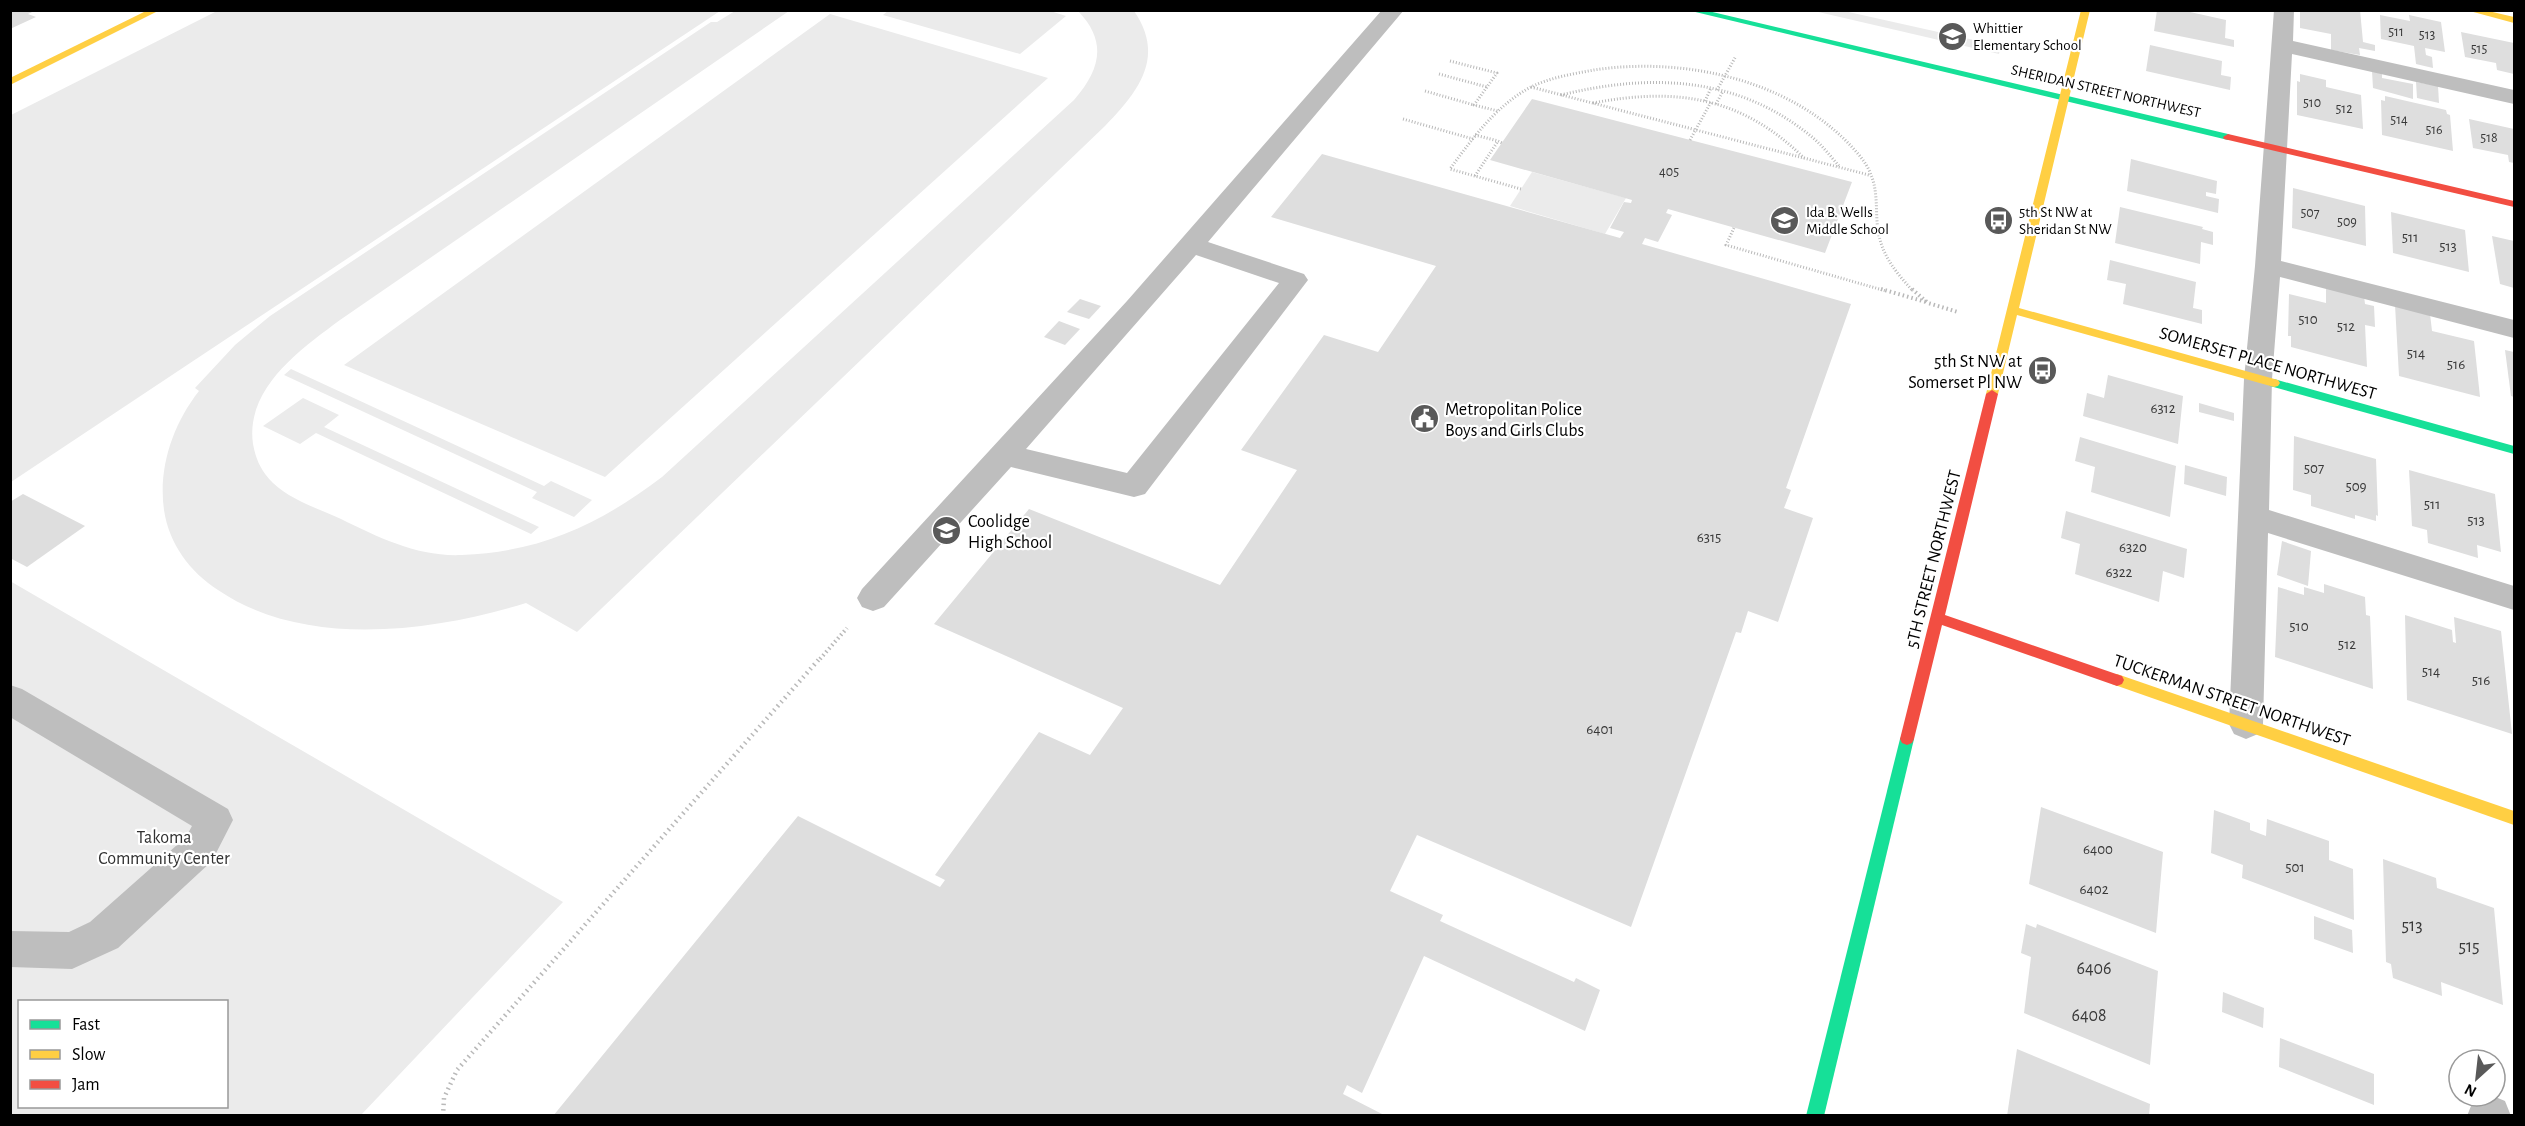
<svg xmlns="http://www.w3.org/2000/svg" width="2525" height="1126" viewBox="0 0 2525 1126" font-family="'Alegreya Sans',sans-serif">
<style>
.green{fill:#ebebeb;fill-rule:evenodd}
.building{fill:#dedede}
.lines{fill:none;stroke-linecap:round;stroke-linejoin:round}
.path-far2{stroke:#b9b9b9;stroke-width:3;stroke-dasharray:1 2;stroke-linecap:butt}
.path-far1{stroke:#b9b9b9;stroke-width:4;stroke-dasharray:1.5 3;stroke-linecap:butt}
.path{stroke:#b9b9b9;stroke-width:4.5;stroke-dasharray:1.5 4;stroke-linecap:butt}
.lane{fill:#bebebe;fill-rule:evenodd}
.fast{fill:#16e098;fill-rule:evenodd}
.slow{fill:#ffcf43;fill-rule:evenodd}
.jam{fill:#f24e42;fill-rule:evenodd}
.labels{text-anchor:middle;stroke-width:4.5;stroke-linejoin:round;paint-order:stroke}
.far-number-label{font-size:14px;fill:#383838}
.far-poi-label{font-size:15px;fill:#000;stroke:#fff;text-anchor:start}
.far-street-label{font-size:15px;fill:#000;stroke:#fff}
.number-label{font-size:15px;fill:#383838}
.poi-label{font-size:18px;fill:#000;stroke:#fff;text-anchor:start}
.street-label{font-size:18px;fill:#000;stroke:#fff}
.park-label{font-size:18px;fill:#313131;stroke:#fff}
.near-number-label{font-size:18px;fill:#383838}
</style>
<rect width="100%" height="100%" fill="#fff"/>
<g class="green">
<path d="M889,10H1047L1066,16L1020,54L883,15Z"/>
<path d="M217,11H720L11,482V115Z"/>
<path d="M735,11H789L340,320C301,349 245,388 253,444C256,460 261,471 273,483C291,500 319,509 341,519C380,538 418,557 462,555C541,552 600,524 662,477L1074,100C1100,70 1108,42 1078,11H1134C1166,57 1138,92 1105,126L577,632L526,603C432,632 304,649 218,590C190,572 169,544 164,510C158,468 173,424 199,391L195,388L235,345L270,316L711,22H717Z"/>
<path d="M1814,11H1844L2001,46L1999,54Z"/>
<path d="M830,14L1048,78L605,477L344,365Z"/>
<path d="M1532,172L1626,198L1605,234L1510,206Z"/>
<path d="M291,369L544,486L551,481L592,500L574,517L532,498L537,492L284,375Z"/>
<path d="M303,398L339,415L324,427L539,527L531,534L316,433L300,444L263,426Z"/>
<path d="M10,581L563,902L361,1115H11ZM20,1002H226V1106H20Z"/>
</g>
<g class="building">
<path d="M10,10H36L28,14L36,17L10,29Z"/>
<path d="M2157,10H2181L2226,20L2225,38L2234,40V47L2154,31Z"/>
<path d="M2300,10H2360L2363,42L2375,45V51L2359,48L2360,55L2331,50V34L2300,28Z"/>
<path d="M2380,15L2410,21L2409,15L2441,22L2445,52L2425,48L2426,55L2432,57L2433,68L2416,64L2414,46L2381,39Z"/>
<path d="M2461,32L2514,43V74L2497,70L2496,63L2465,57Z"/>
<path d="M2150,45L2222,61L2221,75L2231,77L2230,90L2146,71Z"/>
<path d="M2372,71L2382,73V78L2413,84V99L2373,88Z"/>
<path d="M2300,74L2326,80V87L2361,95L2363,129L2297,115V81L2300,82Z"/>
<path d="M2416,82L2438,86L2439,103L2417,98Z"/>
<path d="M2385,96L2446,110L2447,114L2450,115L2453,151L2382,135L2381,100L2385,101Z"/>
<path d="M1532,99L1852,182L1825,253L1668,209L1666,213L1672,215L1658,242L1645,238L1642,244L1851,304L1786,488L1791,490L1784,508L1813,518L1778,622L1748,611L1741,633L1736,632L1631,927L1417,835L1390,891L1443,915L1440,921L1574,982L1576,978L1600,990L1585,1031L1424,956L1362,1093L1347,1085L1343,1094L1386,1116H553L798,816L940,887L945,880L935,875L1039,732L1090,755L1123,708L934,624L1029,509L1220,585L1297,470L1241,450L1324,335L1378,352L1436,266L1271,217L1322,154L1620,238L1624,232L1610,228L1624,202L1631,203L1632,200L1490,160Z"/>
<path d="M2469,119L2514,129V163L2509,162L2508,155L2473,148Z"/>
<path d="M2131,159L2217,181L2216,194L2206,192V196L2219,199L2218,213L2127,191Z"/>
<path d="M2293,188L2365,206L2366,246L2292,228Z"/>
<path d="M2120,207L2203,227L2202,229L2213,232V245L2201,242L2200,264L2115,243Z"/>
<path d="M2391,212L2465,230L2469,272L2393,253Z"/>
<path d="M2492,236L2514,241V288L2500,284Z"/>
<path d="M2110,260L2196,282L2193,308L2202,310V324L2123,304L2126,284L2107,280Z"/>
<path d="M2326,286L2364,296L2365,304L2374,306L2375,327L2365,325L2367,367L2291,347V336H2288L2289,294L2326,303Z"/>
<path d="M1080,299L1101,306L1089,319L1067,312Z"/>
<path d="M2395,305L2430,314L2432,331L2474,341L2480,397L2399,376Z"/>
<path d="M1059,321L1080,329L1065,345L1044,337Z"/>
<path d="M2505,350L2514,352V397L2511,396Z"/>
<path d="M2108,375L2183,396L2178,444L2083,416L2087,393L2104,398Z"/>
<path d="M2199,403L2234,413V421L2199,412Z"/>
<path d="M2294,436L2376,459L2378,516L2376,515V521L2355,515V519L2311,506V495L2293,490Z"/>
<path d="M2080,437L2176,466L2170,517L2091,492L2095,467L2075,461Z"/>
<path d="M2185,465L2227,477L2226,496L2184,484Z"/>
<path d="M2409,470L2495,494L2501,552L2477,545L2478,558L2428,543L2427,530L2412,526Z"/>
<path d="M23,494L85,526L27,567L10,558V502Z"/>
<path d="M2066,511L2187,549L2184,578L2163,571L2159,602L2075,574L2080,544L2061,538Z"/>
<path d="M2282,541L2311,551L2308,586L2277,575Z"/>
<path d="M2324,584L2365,597L2366,615L2370,616L2373,689L2275,657L2278,587L2304,595V587L2324,593Z"/>
<path d="M2405,615L2452,630L2453,642L2456,643L2454,617L2501,631L2512,734L2407,700Z"/>
<path d="M2041,807L2163,852L2156,933L2029,884Z"/>
<path d="M2214,810L2250,823V830L2266,836L2267,819L2329,841V860L2353,869L2354,920L2242,878L2243,865L2211,853Z"/>
<path d="M2383,859L2436,878L2437,888L2494,908L2503,1005L2441,982L2442,996L2393,978L2391,964L2386,962Z"/>
<path d="M2314,916L2352,930L2353,953L2314,939Z"/>
<path d="M2026,924L2036,928L2037,924L2158,971L2150,1065L2024,1013L2031,957L2021,953Z"/>
<path d="M2223,992L2264,1008L2263,1028L2222,1012Z"/>
<path d="M2280,1038L2374,1074V1105L2279,1067Z"/>
<path d="M2017,1049L2150,1104L2149,1116H2007Z"/>
</g>
<g class="lines">
<g class="path-far2">
<path d="M1450,61L1497,73L1474,105L1498,111"/>
<path d="M1439,74L1487,87"/>
<path d="M1531,87L1869,175"/>
<path d="M1717,90L1736,56"/>
<path d="M1425,91L1474,105"/>
<path d="M1561,95C1651,73 1738,76 1812,137C1822,145 1831,157 1840,167"/>
<path d="M1705,101L1711,88"/>
<path d="M1593,103C1677,87 1742,97 1804,158"/>
<path d="M1716,104L1723,91"/>
<path d="M1403,119L1473,139"/>
<path d="M1475,135L1498,141"/>
<path d="M1690,140L1711,102"/>
<path d="M1475,176L1498,141L1502,143"/>
<path d="M1521,189L1450,169C1472,139 1495,107 1529,88C1548,78 1572,74 1594,70C1687,56 1797,81 1859,155C1886,187 1870,214 1882,246C1888,263 1901,278 1913,291"/>
<path d="M1734,228L1726,245L1886,291"/>
</g>
<g class="path-far1">
<path d="M1881,289L1926,302"/>
<path d="M1912,289L1928,303L1958,312"/>
<path d="M820,659L847,628"/>
</g>
<path class="path" d="M443,1116L444,1098L457,1070L821,657"/>
<g class="lane">
<path d="M1382,10H1404L1208,242L1304,274L1308,280L1145,494L1134,497L1011,467L884,607L873,611L862,607L857,598L862,589L1127,301ZM1196,255L1279,283L1127,473L1026,449Z"/>
<path d="M2274,10H2294L2293,41L2514,90V104L2292,54L2281,261L2514,320V338L2280,277L2272,379L2269,510L2514,586V610L2268,533L2263,724L2258,734L2246,739L2234,734L2229,724L2244,379L2255,266Z"/>
<path d="M10,685L22,689L228,809L233,820L212,861L118,948L72,969L10,967V931L69,932L90,922L186,837L192,826L10,717Z"/>
<path d="M2485,1096H2493L2505,1101L2511,1116H2467L2473,1101Z"/>
</g>
<g class="fast">
<path d="M1687,10H1704L2228,134L2233,137L2228,140Z"/>
<path d="M2274,379L2514,446V454L2270,386L2268,383Z"/>
<path d="M1907,733L1912,735L1914,739L1824,1116H1806L1900,739L1902,735Z"/>
</g>
<g class="slow">
<path d="M148,10H160L10,85V78Z"/>
<path d="M2081,10H2090L2019,308L2278,380L2280,383L2278,386L2274,387L2017,315L1998,394L1992,398L1986,394Z"/>
<path d="M2466,10H2484L2514,17V23Z"/>
<path d="M2117,674L2514,811V825L2112,684L2110,680L2112,676Z"/>
</g>
<g class="jam">
<path d="M2228,134L2514,201V207L2224,139L2223,137Z"/>
<path d="M1992,390L1998,394L1945,615L2122,676L2124,680L2122,684L2117,686L1942,625L1914,739L1912,743L1907,745L1902,743L1900,739L1986,394Z"/>
</g>
</g>
<defs>
<symbol id="school-disc" viewBox="-11 -11 22 22"><circle r="9.5" fill="#595959" stroke="#fff"/><path d="M0-5L7-2L0 1L-7-2ZM-4 1L0 2.5L4 1V4Q0 6-4 4Z" fill="#fff"/></symbol>
<symbol id="bus-disc" viewBox="-11 -11 22 22"><circle r="9.5" fill="#595959" stroke="#fff"/><path d="M-5-6H5V4H4V6H2V4H-2V6H-4V4H-5ZM-3.5-4V0h7V-4ZM-3.5 1.2v1.5H-2V1.2ZM2 1.2v1.5H3.5V1.2Z" fill="#fff"/></symbol>
<symbol id="civic-disc" viewBox="-11 -11 22 22"><circle r="9.5" fill="#595959" stroke="#fff"/><path d="M-.6-6.5H3V-4.5H.6V-3L4-1V1h2V6H-6V1h2V-1L-.6-3ZM-1.2 2.5V6h2.4V2.5Z" fill="#fff"/></symbol>
</defs>
<g fill-rule="evenodd">
<use href="#school-disc" x="1936" y="20" width="33" height="33"/>
<use href="#school-disc" x="1768" y="204" width="33" height="33"/>
<use href="#bus-disc" x="1982" y="204" width="33" height="33"/>
<use href="#bus-disc" x="2026" y="354" width="33" height="33"/>
<use href="#civic-disc" x="1408" y="402" width="33" height="33"/>
<use href="#school-disc" x="930" y="514" width="33" height="33"/>
</g>
<g class="labels">
<g class="far-number-label">
<text x="2396" y="36">511</text>
<text x="2427" y="39">513</text>
<text x="2479" y="53">515</text>
<text x="2312" y="107">510</text>
<text x="2344" y="113">512</text>
<text x="2399" y="124">514</text>
<text x="2434" y="134">516</text>
<text x="2489" y="142">518</text>
<text x="1669" y="176">405</text>
<text x="2310" y="217">507</text>
<text x="2347" y="226">509</text>
</g>
<g class="far-poi-label">
<text x="1973" y="33">Whittier<tspan x="1973" dy="17">Elementary School</tspan></text>
<text x="1806" y="217">Ida B. Wells<tspan x="1806" dy="17">Middle School</tspan></text>
<text x="2019" y="217">5th St NW at<tspan x="2019" dy="17">Sheridan St NW</tspan></text>
</g>
<g class="far-street-label">
<text transform="translate(2106 91) rotate(13)" y="5">SHERIDAN STREET NORTHWEST</text>
</g>
<g class="number-label">
<text x="2410" y="242">511</text>
<text x="2448" y="251">513</text>
<text x="2308" y="324">510</text>
<text x="2346" y="331">512</text>
<text x="2416" y="358">514</text>
<text x="2456" y="369">516</text>
<text x="2163" y="413">6312</text>
<text x="2314" y="473">507</text>
<text x="2356" y="491">509</text>
<text x="2432" y="509">511</text>
<text x="2476" y="525">513</text>
<text x="1709" y="542">6315</text>
<text x="2133" y="552">6320</text>
<text x="2119" y="577">6322</text>
<text x="2299" y="631">510</text>
<text x="2347" y="649">512</text>
<text x="2431" y="676">514</text>
<text x="2481" y="685">516</text>
<text x="1600" y="734">6401</text>
<text x="2098" y="854">6400</text>
<text x="2295" y="872">501</text>
<text x="2094" y="894">6402</text>
</g>
<g class="poi-label">
<text x="2022" y="367" text-anchor="end">5th St NW at<tspan x="2022" dy="21">Somerset Pl NW</tspan></text>
<text x="1445" y="415">Metropolitan Police<tspan x="1445" dy="21">Boys and Girls Clubs</tspan></text>
<text x="968" y="527">Coolidge<tspan x="968" dy="21">High School</tspan></text>
</g>
<g class="street-label">
<text transform="translate(2268 363) rotate(16)" y="6">SOMERSET PLACE NORTHWEST</text>
<text transform="translate(1933 559) rotate(-76)" y="6">5TH STREET NORTHWEST</text>
<text transform="translate(2232 700) rotate(19)" y="6">TUCKERMAN STREET NORTHWEST</text>
</g>
<g class="park-label">
<text x="164" y="843">Takoma<tspan x="164" dy="21">Community Center</tspan></text>
</g>
<g class="near-number-label">
<text x="2412" y="931">513</text>
<text x="2469" y="952">515</text>
<text x="2094" y="974">6406</text>
<text x="2089" y="1021">6408</text>
</g>
</g>
<rect width="2525" height="1126" fill="none" stroke="#000000" stroke-width="24"/>
<rect x="18" y="1000" width="210" height="108" fill="#ffffff" stroke="#999999" stroke-width="1.5"/>
<rect x="30" y="1020" width="30" height="9" fill="#16e098" stroke="#999999" stroke-width="1.5"/>
<text x="72" y="1030" font-size="18" fill="#000000">Fast</text>
<rect x="30" y="1050" width="30" height="9" fill="#ffcf43" stroke="#999999" stroke-width="1.5"/>
<text x="72" y="1060" font-size="18" fill="#000000">Slow</text>
<rect x="30" y="1080" width="30" height="9" fill="#f24e42" stroke="#999999" stroke-width="1.5"/>
<text x="72" y="1090" font-size="18" fill="#000000">Jam</text>
<g transform="translate(2477 1078) rotate(207)"><circle r="28" fill="#ffffff" stroke="#999999" stroke-width="1.5"/>
<path d="M0-4.5L10 22L0 15L-10 22Z" fill="#595959"/>
<text y="-9" font-size="16" font-weight="bold" text-anchor="middle" fill="#000000">N</text>
</g>
</svg>
